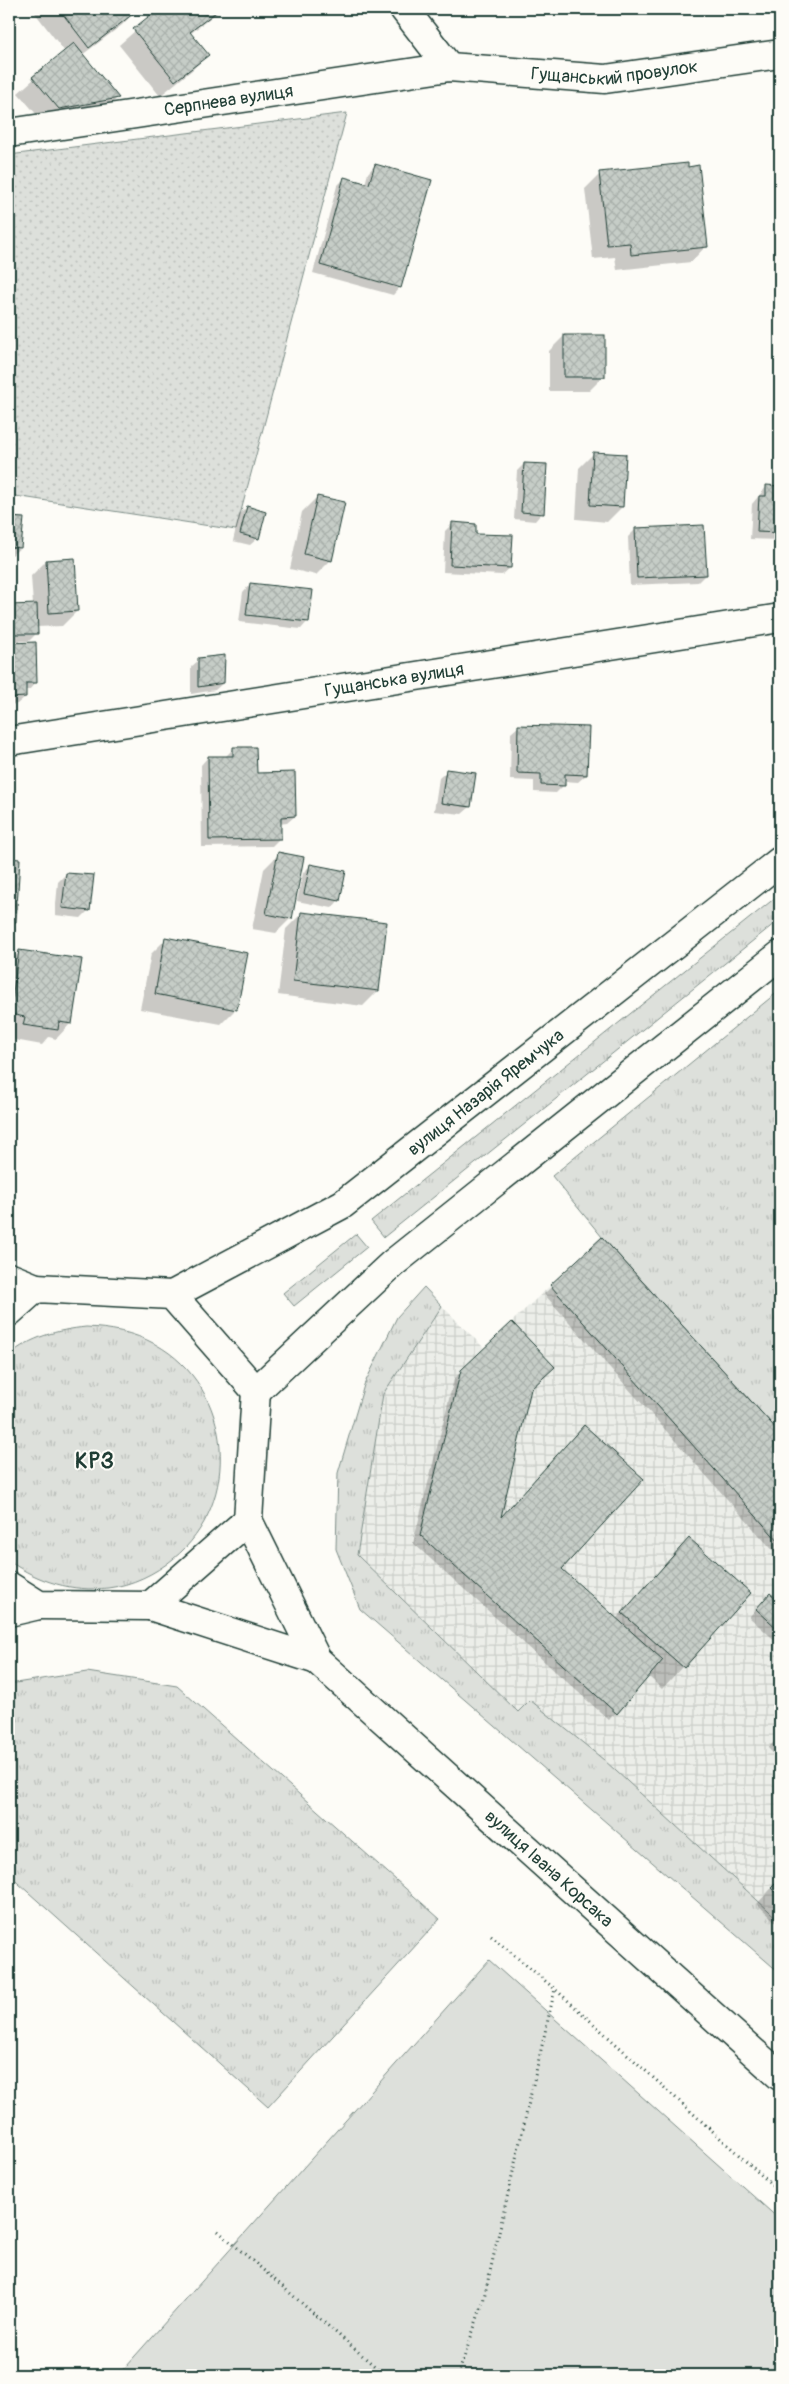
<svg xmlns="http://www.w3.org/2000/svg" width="789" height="2384" viewBox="0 0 789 2384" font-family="Pangolin,sans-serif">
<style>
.industrial{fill:url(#industrial-grid)}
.grass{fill:url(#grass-tufts);stroke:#7e8e88}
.park{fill:#dde0db;stroke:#7e8e88}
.garden{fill:url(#garden-dots);stroke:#7e8e88}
.shadow{fill:#0003}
.building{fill:url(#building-cross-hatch);stroke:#1f3d34}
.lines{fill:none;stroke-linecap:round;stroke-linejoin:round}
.street-casing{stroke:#1f3d34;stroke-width:31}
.secondary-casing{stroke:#1f3d34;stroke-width:31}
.path{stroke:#1f3d34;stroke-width:3;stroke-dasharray:1 4;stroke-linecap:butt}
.street{stroke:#fdfcf7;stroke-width:28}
.secondary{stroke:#fdfcf7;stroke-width:28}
.labels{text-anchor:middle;stroke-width:4;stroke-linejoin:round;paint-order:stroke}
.street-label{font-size:18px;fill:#1f3d34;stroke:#fdfcf7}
.district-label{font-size:22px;font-weight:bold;letter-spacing:1px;fill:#1f3d34;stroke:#fdfcf7}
</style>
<defs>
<pattern id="industrial-grid" width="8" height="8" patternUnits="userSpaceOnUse" patternTransform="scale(1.25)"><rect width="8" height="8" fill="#eceee9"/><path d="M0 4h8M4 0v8" fill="none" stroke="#cacdc8"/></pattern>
<pattern id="grass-tufts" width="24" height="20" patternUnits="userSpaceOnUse" patternTransform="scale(1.25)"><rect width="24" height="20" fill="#dde0db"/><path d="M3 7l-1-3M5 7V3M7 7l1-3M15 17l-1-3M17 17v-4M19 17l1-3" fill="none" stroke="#bdc1bd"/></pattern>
<pattern id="garden-dots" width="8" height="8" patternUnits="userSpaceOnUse" patternTransform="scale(1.25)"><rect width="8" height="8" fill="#dde0db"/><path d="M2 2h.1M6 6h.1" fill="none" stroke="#bdc1bd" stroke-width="1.8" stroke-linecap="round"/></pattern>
<pattern id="building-cross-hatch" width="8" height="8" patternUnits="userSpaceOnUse" patternTransform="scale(1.25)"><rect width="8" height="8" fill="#c6cdc7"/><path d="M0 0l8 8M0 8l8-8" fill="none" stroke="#aab1ac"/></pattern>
</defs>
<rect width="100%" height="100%" fill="#fdfcf7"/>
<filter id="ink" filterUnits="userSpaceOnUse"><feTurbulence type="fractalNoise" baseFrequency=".02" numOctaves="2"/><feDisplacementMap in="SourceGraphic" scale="10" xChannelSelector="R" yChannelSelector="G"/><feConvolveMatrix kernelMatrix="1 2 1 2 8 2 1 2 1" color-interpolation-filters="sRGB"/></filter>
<g filter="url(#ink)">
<path class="industrial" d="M780,1091V1921L604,1760L530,1700L518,1712L357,1555L383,1394L442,1306L484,1348L602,1237Z"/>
<g class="grass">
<path d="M780,894V919L384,1237L371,1221Z"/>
<path d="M780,990V1433L602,1237L552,1176Z"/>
<path d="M356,1234L367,1247L294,1306L283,1293Z"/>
<path d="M424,1287L442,1306L383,1394L357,1555L518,1712L530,1700L604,1760L780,1921V1973L360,1609L336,1549L338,1473L364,1385L397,1317Z"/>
<path d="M86,1327C110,1328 133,1332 155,1344C234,1387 243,1503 173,1559C155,1574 132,1585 108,1588C72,1592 39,1582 9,1561V1355C31,1337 57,1330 86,1327Z"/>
<path d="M87,1672L177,1686L440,1919L268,2107L9,1875V1684Z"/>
</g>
<path class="park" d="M489,1960L780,2220V2375H118Z"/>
<path class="garden" d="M347,113L236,530L9,495V155Z"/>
<g class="shadow">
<path d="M32,9H137L122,25L82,55L117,98L102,113L44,123L18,93L65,52Z"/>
<path d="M160,9H221L190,34L207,55L192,70L160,96L119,45Z"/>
<path d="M375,165L400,287L393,295L313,273L337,186L345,178L365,184L368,173Z"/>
<path d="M600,174L706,246L691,262L617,270L615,257L593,259L585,189Z"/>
<path d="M564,336L604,376L589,391H549V351Z"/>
<path d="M594,453L622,507L607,522L576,519L579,468Z"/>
<path d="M524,464L542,513L535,521L514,519L517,471Z"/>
<path d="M767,486L780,487V540L750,539L752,504Z"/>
<path d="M317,497L331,560L316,575L290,569L302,512Z"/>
<path d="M247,507L258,538L250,545L233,541L239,515Z"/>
<path d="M9,518L23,520L20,548L12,555H9Z"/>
<path d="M453,523L474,535L510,568L502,575L443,572L445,531Z"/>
<path d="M636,529L705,575L698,582L630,585L628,537Z"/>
<path d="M46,561L77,611L62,626L37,627V633L29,641H9V607L33,605L31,576Z"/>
<path d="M250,584L308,621L301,629L239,622L243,592Z"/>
<path d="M35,643L36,682L29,690H25V697L17,704L9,705V644Z"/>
<path d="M199,660L223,683L215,690L191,694V667Z"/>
<path d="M519,726L586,775L578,782L564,781V785L556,793L534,792V781L510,780L511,733Z"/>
<path d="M233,749L295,816L287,823L279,824L280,838L272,846L202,847L201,765L208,757L226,756Z"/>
<path d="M447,771L474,775L470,807L462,814L434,811L439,778Z"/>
<path d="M279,854L291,918L276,933L252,929L264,869Z"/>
<path d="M9,859L19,860L15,922L9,928Z"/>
<path d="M311,865L339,900L332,908L297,901L303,873Z"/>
<path d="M66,874L89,910L81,918L55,915L58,882Z"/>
<path d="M301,914L378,991L363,1006L278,995L286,929Z"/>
<path d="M166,939L236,1009L221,1024L140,1009L151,954Z"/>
<path d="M20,951L71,1023L56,1039L49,1037L42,1045L9,1039V963Z"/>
<path d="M602,1238L780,1435V1553L777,1555L544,1294Z"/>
<path d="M462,1371L530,1389L498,1520L616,1619L689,1540L749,1593L662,1689L648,1676L609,1720L413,1543L454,1379Z"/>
<path d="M770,1594L780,1603V1645L749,1617Z"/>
<path d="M780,1736V1761L768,1748Z"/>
<path d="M780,1879V1926L757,1904Z"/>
</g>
<g class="building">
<path d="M59,9H138V10L89,48Z"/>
<path d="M158,9H220L190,32L209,55L175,81L133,29Z"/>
<path d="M74,43L119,98L59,109L32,77Z"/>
<path d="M688,163V167L699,165L708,247L631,255L630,243L607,245L599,172Z"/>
<path d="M375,164L432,180L401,288L320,265L344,177L369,184Z"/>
<rect x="564" y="335" width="41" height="42"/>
<path d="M593,452L626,454L623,507L590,505Z"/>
<path d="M524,463L547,464L544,514L521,512Z"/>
<path d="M766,485L780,486V533L757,532L759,496H766Z"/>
<path d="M317,496L345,502L332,561L304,554Z"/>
<path d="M247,506L266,512L259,539L240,534Z"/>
<path d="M9,517L24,518L21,548L9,547Z"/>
<path d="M452,522L476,524V534L513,535L511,568L450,565Z"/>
<path d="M704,525L707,575L637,578L635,528Z"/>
<path d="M75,558L78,611L49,613L46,560Z"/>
<path d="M250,583L313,590L309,622L246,615Z"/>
<path d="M37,604L38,634H10L9,605Z"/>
<path d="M36,642L37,683H26V697L9,698V643Z"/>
<path d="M225,655L224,683L198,687V658Z"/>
<path d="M518,725L589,727L587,775L565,774V786L541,785V774L517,773Z"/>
<path d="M233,747H256L257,773L295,772L296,816L281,817V839L209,840L208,756H233Z"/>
<path d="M446,769L476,773L471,807L441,803Z"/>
<path d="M278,852L304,857L292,919L266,914Z"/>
<path d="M9,858L20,859L16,922H9Z"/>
<path d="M310,864L346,871L340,901L304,894Z"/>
<path d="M66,873L94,875L90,911L62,908Z"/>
<path d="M301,912L387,922L379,991L293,981Z"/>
<path d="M165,937L248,953L237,1010L155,994Z"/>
<path d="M19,950L82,959L72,1024L59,1022L58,1030L23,1025L25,1017L10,1014Z"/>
<path d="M602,1237L780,1433V1543L550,1285Z"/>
<path d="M512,1322L555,1367L531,1389L501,1517L584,1425L644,1479L562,1569L663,1660L617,1714L420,1535L461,1370Z"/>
<path d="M689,1538L751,1593L684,1668L622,1613Z"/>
<path d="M770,1593L780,1602V1631L756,1609Z"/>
<path d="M780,1879V1897L771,1888Z"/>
</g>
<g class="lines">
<defs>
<g id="street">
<path d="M404,9L449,67"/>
<path id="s1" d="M9,133L449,67L605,79L780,54"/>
<path id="s2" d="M9,741L780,618"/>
<path d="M9,1277L36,1288"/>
<path d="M9,1612L39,1605"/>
</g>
<g id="secondary">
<path id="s3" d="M172,1295L343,1204L780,861"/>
<path d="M9,1312L36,1288L172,1295L256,1391L248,1520L150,1606L39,1605L9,1586"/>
<path d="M256,1391L392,1264L780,955"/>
<path id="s4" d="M248,1520L317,1660L780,2076"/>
<path d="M150,1606L317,1660"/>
</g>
</defs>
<use href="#street" class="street-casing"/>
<use href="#secondary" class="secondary-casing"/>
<g class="path">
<path d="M491,1936L555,1989L780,2192"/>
<path d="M218,2231L385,2375"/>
<path d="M458,2375L483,2302L555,1989"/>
</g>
<use href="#street" class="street"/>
<use href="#secondary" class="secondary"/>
</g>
</g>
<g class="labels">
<g class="street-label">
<text dy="6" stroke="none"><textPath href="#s1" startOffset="611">Гущанський провулок</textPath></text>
<text dy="6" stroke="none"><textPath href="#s1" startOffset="222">Серпнева вулиця</textPath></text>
<text dy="6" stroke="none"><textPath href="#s2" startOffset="390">Гущанська вулиця</textPath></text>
<text dy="6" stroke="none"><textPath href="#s3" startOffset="375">вулиця Назарія Яремчука</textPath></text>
<text dy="6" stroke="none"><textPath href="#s4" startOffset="468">вулиця Івана Корсака</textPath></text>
</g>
<g class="district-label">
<text x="95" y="1468">КРЗ</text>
</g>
</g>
<rect width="789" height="2384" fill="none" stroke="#fdfcf7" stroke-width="30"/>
<rect x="15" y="15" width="759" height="2354" fill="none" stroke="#1f3d34" stroke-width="2" filter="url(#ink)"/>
</svg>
